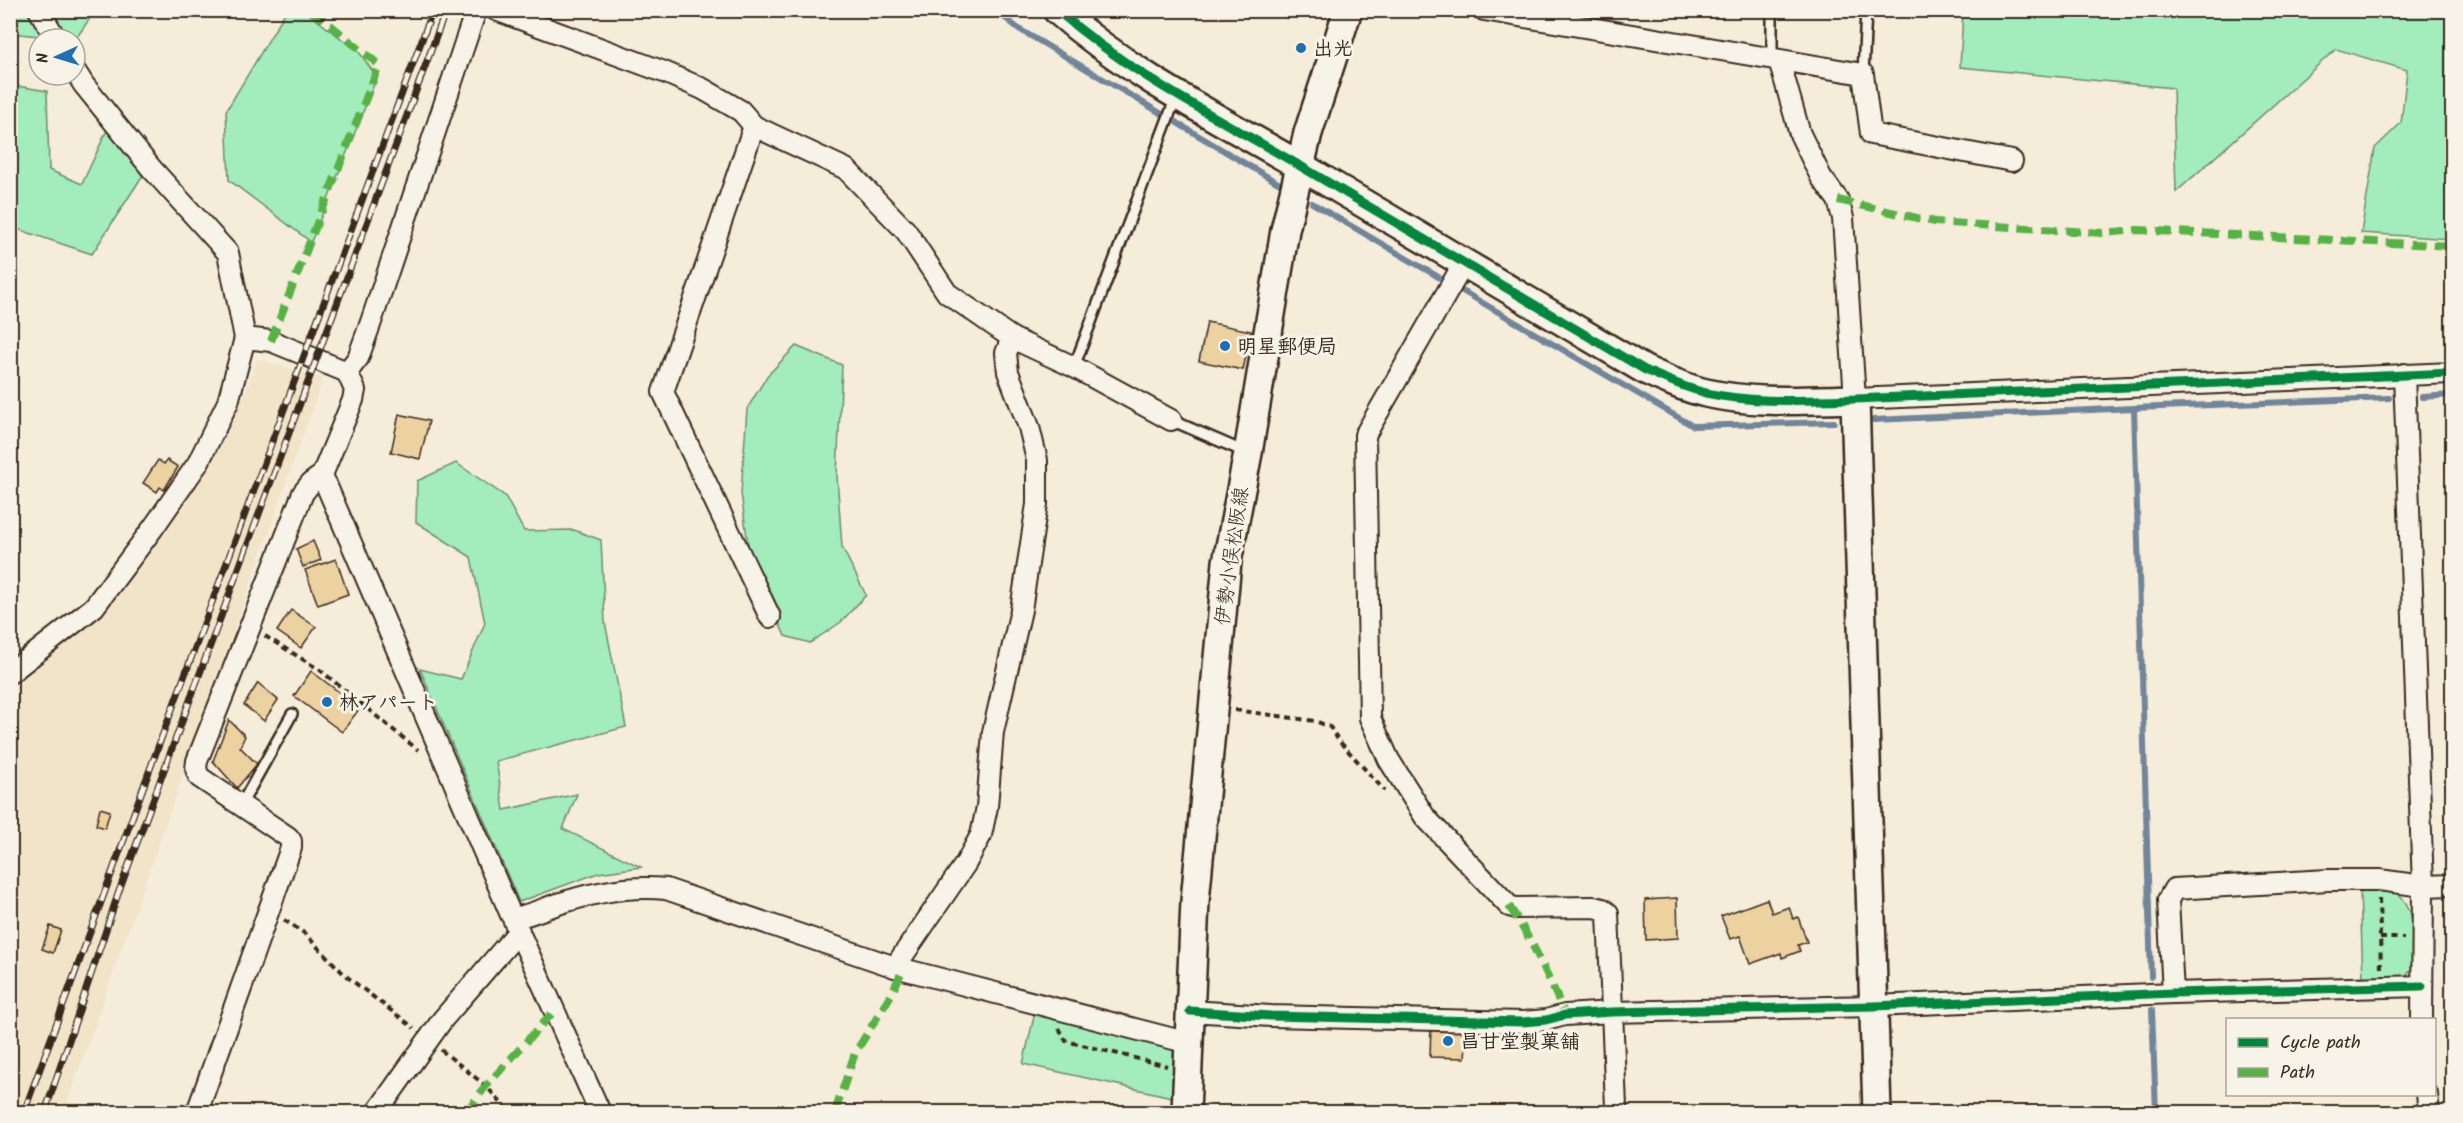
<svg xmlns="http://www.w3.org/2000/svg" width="2463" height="1123" viewBox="0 0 2463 1123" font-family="Kalam,'Klee One',sans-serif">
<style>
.built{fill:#f2e4c9}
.green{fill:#a3ecbb;stroke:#6f8b6c;stroke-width:1.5}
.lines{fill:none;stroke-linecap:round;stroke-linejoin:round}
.stream{stroke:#71859b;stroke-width:6}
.building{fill:#ecd1a1;stroke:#3b2a1e;stroke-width:1.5}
.lane-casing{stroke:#3b2a1e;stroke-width:14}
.street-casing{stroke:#3b2a1e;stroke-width:24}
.secondary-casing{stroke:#3b2a1e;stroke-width:32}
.path{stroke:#3b2a1e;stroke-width:4;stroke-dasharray:6 4.5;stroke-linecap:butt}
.lane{stroke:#f7f3e8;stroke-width:9}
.street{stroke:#f7f3e8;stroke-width:20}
.secondary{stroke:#f7f3e8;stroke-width:27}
.rail-casing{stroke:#3b2a1e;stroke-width:7}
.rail{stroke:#f7f3e8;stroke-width:4.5;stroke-dasharray:14;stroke-linecap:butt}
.quiet{stroke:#57b245;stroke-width:8;stroke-dasharray:15 8;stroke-linecap:butt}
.cycleway-casing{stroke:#f7f3e8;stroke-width:13}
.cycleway{stroke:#00873e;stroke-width:9}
.poi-dot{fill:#1f6fb2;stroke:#f7f3e8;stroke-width:2}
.labels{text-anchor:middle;stroke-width:6;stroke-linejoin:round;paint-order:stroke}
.poi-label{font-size:20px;font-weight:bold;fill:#3b2a1e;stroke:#f7f3e8;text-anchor:start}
.street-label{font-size:20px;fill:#3b2a1e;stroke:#f7f3e8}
</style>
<rect width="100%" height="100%" fill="#f5ecda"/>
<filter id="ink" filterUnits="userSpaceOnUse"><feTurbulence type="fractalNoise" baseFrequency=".0167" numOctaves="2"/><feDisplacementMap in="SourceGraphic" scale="12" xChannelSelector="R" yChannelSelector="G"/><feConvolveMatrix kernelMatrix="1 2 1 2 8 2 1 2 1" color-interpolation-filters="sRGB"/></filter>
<g filter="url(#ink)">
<path class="built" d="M258,359L323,379L64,1112H11L10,691L95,616L211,461L241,403Z"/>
<g class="green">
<path d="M11,11H95L75,40L11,33Z"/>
<path d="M286,11H305L359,52L377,77L311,242L229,180L226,111Z"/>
<path d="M1963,11H2452V239L2361,233L2375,148L2401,123L2407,70L2336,49L2176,192L2173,88L1960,67Z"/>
<path d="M11,85L47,91L49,170L82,184L107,130L143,175L92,254L11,227Z"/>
<path d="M796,346L842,365L837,476L842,547L866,595L841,622L810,643L785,636L750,559L741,493L747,409L767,376Z"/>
<path d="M456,463L505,496L524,531L574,530L601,540L605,622L626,727L496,761L504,810L577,794L563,829L641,867L598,873L519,902L420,669L461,679L485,623L471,557L416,522L417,481Z"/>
<path d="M2360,888C2367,888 2377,887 2384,888C2419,894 2413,940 2414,966L2401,981L2363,982Z"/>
<path d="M1035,1012L1177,1048L1172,1097L1023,1064Z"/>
</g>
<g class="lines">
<g class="stream">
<path d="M995,10L1019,29L1278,183"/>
<path d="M1312,203L1693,426L1834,422"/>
<path d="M2422,397L2452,395"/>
<path d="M2134,408L2389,398"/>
<path d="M1874,420L2134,408L2151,977"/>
<path d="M2152,1010L2156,1112"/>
</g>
</g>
<g class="building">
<path d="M1207,322L1251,331L1243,370L1199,361Z"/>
<path d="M399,414L429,421L420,459L391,452Z"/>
<path d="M158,460L164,464L167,460L178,467L164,490L160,487L157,492L143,483Z"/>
<path d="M313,541L321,560L303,567L296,549Z"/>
<path d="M336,559L348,594L318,605L305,570Z"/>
<path d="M291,610L316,627L301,648L277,631Z"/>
<path d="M311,671L360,708L342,732L294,696Z"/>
<path d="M258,683L278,700L264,721L244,705Z"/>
<path d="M229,720L245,736L240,747L257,764L237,788L213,761Z"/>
<path d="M100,808L110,811L105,828L96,825Z"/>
<path d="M1677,898L1678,938L1646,940L1645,900Z"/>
<path d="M1767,899L1772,913L1789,907L1793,919L1798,917L1807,942L1798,945L1800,951L1782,958L1781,953L1750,964L1740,936L1730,939L1721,916Z"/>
<path d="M50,926L61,930L53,953L42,949Z"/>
<path d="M1431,1024L1467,1025L1465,1058L1430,1057Z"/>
</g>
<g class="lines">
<defs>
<g id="lane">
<path d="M1772,58V10"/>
<path d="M1863,74L1866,10"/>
<path d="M1074,367L1176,97"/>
<path d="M1171,420L1245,452"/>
<path d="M241,805L292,714"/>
</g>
<g id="street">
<path d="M39,10L56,39"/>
<path d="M496,10L664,72L703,89L741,111L754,126L846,169L906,231L947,293L1012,338L1074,367L1171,420"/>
<path d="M1484,10L1863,74L1871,134L2012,161"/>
<path d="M1779,60L1800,134L1821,177L1838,200L1843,218L1855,399L2452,373"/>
<path d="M754,126L663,392L770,617"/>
<path d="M1464,263L1365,435L1370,718L1389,760L1425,817L1509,906L1516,908L1594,907L1603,909L1608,913L1616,1107L1613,1112"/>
<path d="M347,372L358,358L371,322L476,10"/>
<path d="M2404,374L2423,886L2422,1020"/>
<path d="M322,475L511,915L519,917C532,914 543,909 555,905C590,893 629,885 666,889L895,967L1189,1043"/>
<path d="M10,673L94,607L153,528L198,463L228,402L245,338L228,253L151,168L84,85L75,71"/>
<path d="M514,921L600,1112"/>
<path d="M895,967L966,863L981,835L987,807L993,732L1021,610L1037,504V460L1029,427L1008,372L1006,353L1012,338"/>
<path d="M2173,993L2168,900L2174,889L2328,880H2379L2423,886L2452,885"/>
<path d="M1190,1011L1271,1016L1523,1022L1546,1020L1565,1015L1612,1012L1874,1006L2173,993L2422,986"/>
<path d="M2427,1094L2429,1112"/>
<path d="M197,1112L291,848V841L288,837L199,777L196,769L197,761L303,493L311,483L322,475L353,400L355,390L347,372L271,341L245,338"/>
<path d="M377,1112L443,1019L519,931"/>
</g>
<g id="secondary">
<path d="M1057,10C1131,75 1218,118 1302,167C1417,234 1531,302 1645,370C1665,379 1685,388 1706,393C1755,404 1806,400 1855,399L1877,1112"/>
<path d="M1186,1112L1195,901L1227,562L1248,453L1285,230L1308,133L1348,10"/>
</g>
</defs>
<use href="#lane" class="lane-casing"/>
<use href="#street" class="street-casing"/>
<use href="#secondary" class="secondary-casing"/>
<g class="path">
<path d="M265,636L320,670L418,750"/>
<path d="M1235,710L1315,721L1330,727L1339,741L1385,791"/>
<path d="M2379,899L2381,969"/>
<path d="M284,920L304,933L346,976L414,1028"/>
<path d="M2380,938H2404"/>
<path d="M1059,1028L1066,1041L1167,1066"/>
<path d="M441,1050L486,1086L509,1112"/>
</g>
<use href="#lane" class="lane"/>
<use href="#street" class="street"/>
<use href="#secondary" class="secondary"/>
<defs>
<g id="rail">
<path d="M24,1112L161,739L433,10"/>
<path d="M45,1112L118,894L446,10"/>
</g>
</defs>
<use href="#rail" class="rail-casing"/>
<use href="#rail" class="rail"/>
<g class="quiet">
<path d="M1838,200L1935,222L2102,233L2138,230L2452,246"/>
<path d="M271,341L379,65L312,10"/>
<path d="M1509,906C1532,940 1549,977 1565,1015"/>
<path d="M466,1112L486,1086L555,1010"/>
<path d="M835,1112L855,1053L891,995L903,969"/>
</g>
<defs>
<g id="cycleway">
<path d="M1057,10C1131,75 1218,118 1302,167C1417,234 1531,302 1645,370C1665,379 1685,388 1706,393C1755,404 1806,400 1855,399L2452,373"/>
<path d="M1190,1011L1271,1016L1523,1022L1546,1020L1565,1015L1612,1012L1874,1006L2173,993L2422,986"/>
</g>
</defs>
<use href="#cycleway" class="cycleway-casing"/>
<use href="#cycleway" class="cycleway"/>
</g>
</g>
<g class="poi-dot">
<circle cx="1301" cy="48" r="6"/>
<circle cx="1225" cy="346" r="6"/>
<circle cx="327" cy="702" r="6"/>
<circle cx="1448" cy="1041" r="6"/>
</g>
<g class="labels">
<g class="poi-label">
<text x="1313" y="55">出光</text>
<text x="1237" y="353">明星郵便局</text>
<text x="339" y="709">林アパート</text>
<text x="1460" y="1048">昌甘堂製菓舗</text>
</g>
<g class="street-label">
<text transform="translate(1231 556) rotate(-82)" y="7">伊勢小俣松阪線</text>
</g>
</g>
<rect width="2463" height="1123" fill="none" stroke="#f7f3e8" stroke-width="36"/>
<rect x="18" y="18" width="2427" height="1087" fill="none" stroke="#3b2a1e" stroke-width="2" filter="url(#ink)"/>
<rect x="2226" y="1018" width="210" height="78" fill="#f7f3e8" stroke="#aca397" stroke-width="1.5"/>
<rect x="2238" y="1038" width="30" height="9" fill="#00873e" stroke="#aca397" stroke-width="1.5"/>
<text x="2280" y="1048" font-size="18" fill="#3b2a1e">Cycle path</text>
<rect x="2238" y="1068" width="30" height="9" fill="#57b245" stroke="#aca397" stroke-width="1.5"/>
<text x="2280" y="1078" font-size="18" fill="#3b2a1e">Path</text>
<g transform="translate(57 57) rotate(266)"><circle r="28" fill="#f7f3e8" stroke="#aca397" stroke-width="1.5"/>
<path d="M0-4.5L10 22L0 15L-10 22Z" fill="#1f6fb2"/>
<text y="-9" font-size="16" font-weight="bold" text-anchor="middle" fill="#3b2a1e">N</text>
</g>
</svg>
